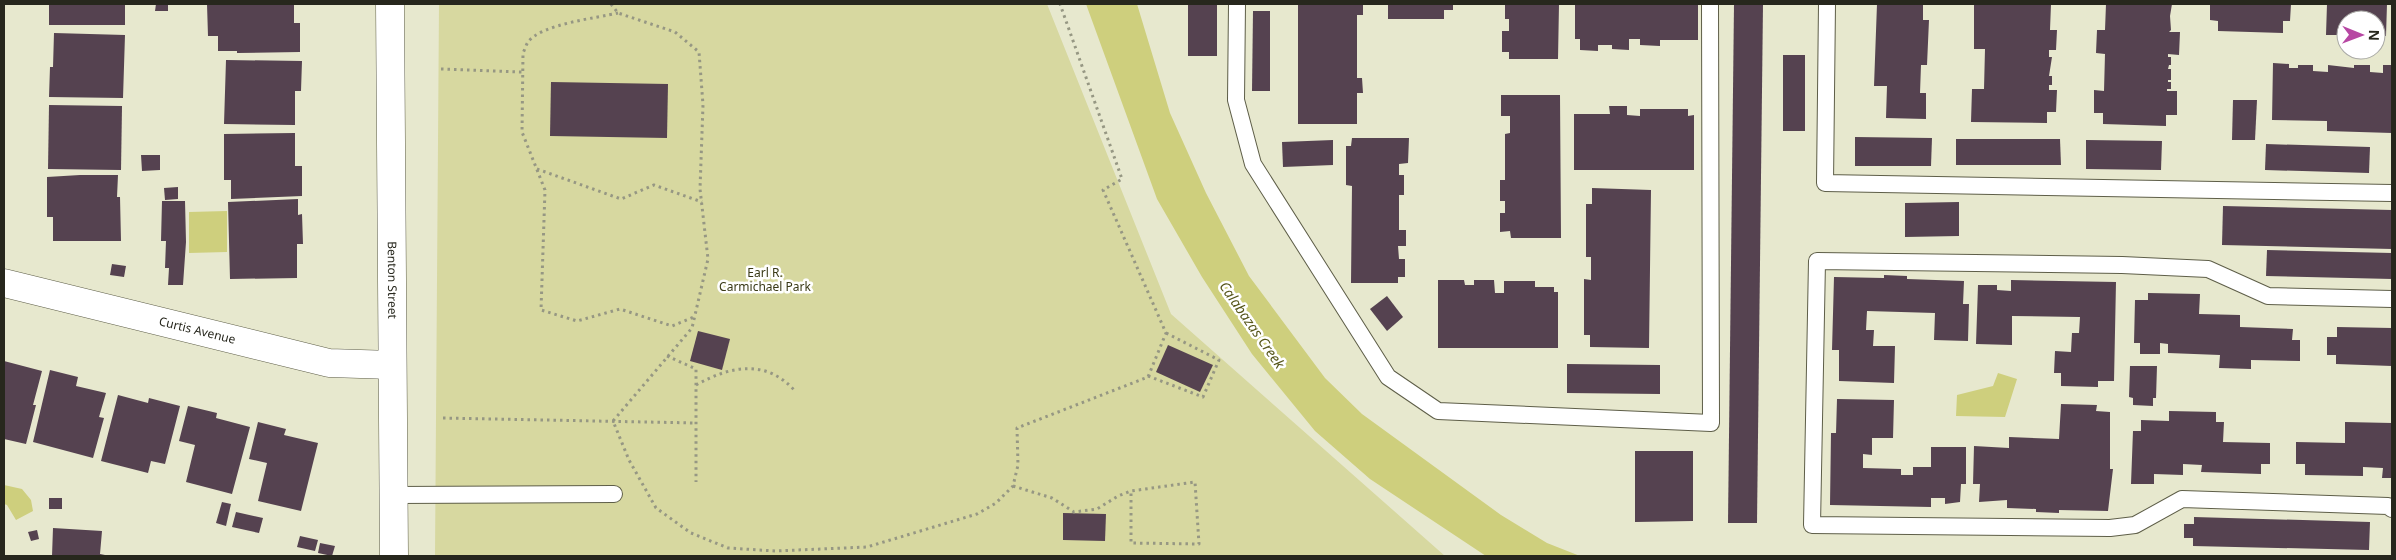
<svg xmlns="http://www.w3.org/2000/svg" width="2396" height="560" viewBox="0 0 2396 560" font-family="'Noto Sans',sans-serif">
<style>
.green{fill:#d7d8a0}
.water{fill:#cecf7d}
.building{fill:#554250}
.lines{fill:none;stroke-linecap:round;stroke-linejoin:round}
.lane-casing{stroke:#5e5e48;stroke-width:18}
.street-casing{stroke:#5e5e48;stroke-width:29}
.secondary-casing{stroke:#5e5e48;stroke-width:29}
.path{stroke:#969783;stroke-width:3;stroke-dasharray:2.5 4;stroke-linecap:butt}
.lane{stroke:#fff;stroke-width:16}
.street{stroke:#fff;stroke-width:28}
.secondary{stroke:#fff;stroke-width:28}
.labels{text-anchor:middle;stroke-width:5;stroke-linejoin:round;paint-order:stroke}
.park-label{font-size:12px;fill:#393916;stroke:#fff}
.street-label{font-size:12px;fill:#27271d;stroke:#fff}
.water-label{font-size:14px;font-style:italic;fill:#56561a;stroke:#fff}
</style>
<rect width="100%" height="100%" fill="#e7e8ce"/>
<path class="green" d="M439,4H1047L1171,314L1445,556H435Z"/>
<g class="water">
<path d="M1086,4H1137L1170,113L1206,193L1249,276L1325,378L1362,414L1501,515L1547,543L1580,556H1486L1370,479L1315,431L1252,354L1202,277L1157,199Z"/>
<path d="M227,211V252L189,253V212Z"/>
<path d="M1998,373L2017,379L2005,417L1956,416L1957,395L1993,386Z"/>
<path d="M4,485L22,489L31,500L33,511L16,520L7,505L4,504Z"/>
</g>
<g class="building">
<rect x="49" y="4" width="76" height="21"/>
<path d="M156,4H168V11H155Z"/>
<path d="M207,4H294V23H300V52L237,53V51H218V36H208Z"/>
<rect x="1188" y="4" width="29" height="52"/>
<path d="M1298,4H1363V15H1357V78H1362L1363,93H1357V124H1298Z"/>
<path d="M1388,4H1453V10H1444V19H1388Z"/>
<path d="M1505,4H1559L1558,59H1509V52H1502V31H1509V19H1505Z"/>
<path d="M1575,4H1698V40H1660V46L1640,45V39H1629V50L1612,49V45H1598V51L1580,50V39H1575Z"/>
<path d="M1734,4H1763L1757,523H1728Z"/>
<path d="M1877,4H1923V20H1929L1927,65H1921L1920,93H1926V119L1886,118L1887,86H1874Z"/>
<path d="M1974,4H2051L2050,30H2057L2056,50H2049V57H2052L2049,76H2052V85H2049V90H2057L2056,112H2047V123L1971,122L1972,89H1984L1985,49H1974Z"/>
<path d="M2106,4H2172L2170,16L2171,30L2169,32H2180L2179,55L2168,54V57H2171V65H2169L2168,69H2171V80H2168V82H2171V89H2167V91H2177V115H2166V126L2103,124V113H2094V90L2104,91L2105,54L2096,53L2097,30H2105Z"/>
<path d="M2210,4H2291L2290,21H2283V33L2218,31V21L2210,20Z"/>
<path d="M2327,4H2387L2386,36H2376V20H2346V35H2326Z"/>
<path d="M1253,11H1270V91H1252Z"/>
<path d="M54,33L125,35L123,98L49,97L50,67H53Z"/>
<rect x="1783" y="55" width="22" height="76"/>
<path d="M226,60L302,61L301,91H295V125L224,124Z"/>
<path d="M2273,63L2289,64V68H2298V65H2313V71L2328,72V65L2354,68V65H2370V72L2383,73V65H2392V133L2327,131V121L2272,120Z"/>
<path d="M551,82L668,84L667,138L550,136Z"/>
<path d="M1501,95H1560L1561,238H1511L1510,231L1500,232V213H1505V201H1500V180H1505V134L1510,133V116H1501Z"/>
<path d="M2233,100H2257L2255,140H2232Z"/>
<path d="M49,105L122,106L121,170L48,169Z"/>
<path d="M1609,106H1627V115L1640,116V109H1688V116L1694,115V170H1574V114H1610Z"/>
<path d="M295,133V166H302V196L231,199V180H224V134Z"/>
<path d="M1855,137L1932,138L1931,166H1855Z"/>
<path d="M1352,138H1409L1408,163L1399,164V175H1404V195H1399V230H1406V246H1398L1399,259H1405V277H1398V283H1351L1352,186L1346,185V146H1351Z"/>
<path d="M1956,139H2060L2061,165H1956Z"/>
<path d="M1333,140V165L1283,167L1282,142Z"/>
<path d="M2086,140L2162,141L2161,170L2086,169Z"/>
<path d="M2266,144L2370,147L2369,173L2265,170Z"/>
<path d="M141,155H160V170L142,171Z"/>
<path d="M80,175H118L117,197H120L121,241H53V217H47V177Z"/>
<path d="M178,187V199L165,200L164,188Z"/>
<path d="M1592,188L1651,190L1649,348L1590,347V335H1584V279L1591,280V257H1586V204H1592Z"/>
<path d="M298,199V215L302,214L303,244H297V278L230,279L228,202Z"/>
<path d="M162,201H185L186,242L183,285H168L169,268H165L166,241H161Z"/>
<path d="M1959,202V236L1905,237V203Z"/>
<path d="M2223,206L2392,210V249L2222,245Z"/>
<path d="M2267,250L2392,253V279L2266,276Z"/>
<path d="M112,264L126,266L124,277L110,275Z"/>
<path d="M1884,275L1907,276V279L1964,281L1963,304H1969L1968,341L1934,340L1935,313L1867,311L1866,330H1874L1873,346H1895L1894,383L1839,381V350H1832L1834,277L1884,278Z"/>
<path d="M1438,280H1464L1465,285H1474V280H1494L1495,293H1504V281H1535V287H1554V292H1558V348H1438Z"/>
<path d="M2011,280L2116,282L2114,381H2098V387L2061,386V373H2054L2055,351L2071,352L2072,333H2079L2080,317L2012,316V345L1976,344L1978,285H1997V290L2011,291Z"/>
<path d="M2148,293L2200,294L2199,314L2240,315V327L2293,329L2292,340H2300V361L2251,360V369L2219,368L2220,355L2168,353V344L2160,343V354H2140V343H2134L2135,300H2148Z"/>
<path d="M1387,296L1403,317L1387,331L1370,309Z"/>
<path d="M2337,327L2392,328V366L2336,364V355H2327V337H2337Z"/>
<path d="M698,331L730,339L722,370L690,361Z"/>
<path d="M1168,345L1213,365L1200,392L1156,372Z"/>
<path d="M4,361L42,371L33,405H36L26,444L4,439Z"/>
<path d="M1567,364L1660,365V394L1567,393Z"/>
<path d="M2130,366H2157L2156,398H2153V406L2133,405V398L2129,397Z"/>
<path d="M50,370L78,377L76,386L106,393L99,417L104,418L93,458L33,442Z"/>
<path d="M118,395L148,403L149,398L180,406L165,464L151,461L148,473L101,461Z"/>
<path d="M1837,399L1894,400L1893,438H1872V455L1863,454V468L1901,469V475H1913V467H1931V447H1966V484H1961L1960,502L1945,504V498H1931V507L1830,505L1831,433H1836Z"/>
<path d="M2061,404L2097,405L2096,411L2110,412V469H2113L2108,511L2059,510V513L2036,512V509L2007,508V500L1979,502L1980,484H1973L1974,446L2009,448V437L2059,439Z"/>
<path d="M188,406L217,413L216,418L250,427L232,494L186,482L195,445L179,441Z"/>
<path d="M2169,411L2216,412V422H2224L2223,442L2270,443V464H2261V474L2201,472L2202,465L2183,464V475L2154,474V484H2131L2133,431H2141V420L2169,421Z"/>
<path d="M258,422L286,429L284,435L318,443L301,511L258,501L267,463L249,459Z"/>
<path d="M2345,422L2392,423V478H2382L2383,468L2363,467V476L2305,475V464H2296V442L2345,443Z"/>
<path d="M1635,451H1693V521L1635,522Z"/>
<rect x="49" y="498" width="13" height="11"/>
<path d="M222,502L231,504L226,526L216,523Z"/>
<path d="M236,512L263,518L259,533L232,527Z"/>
<path d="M1063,513L1106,514L1105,541L1063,540Z"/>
<path d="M2194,517L2370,522L2369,550L2193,546V538H2184V524H2194Z"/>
<path d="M53,528L102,531L100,554L110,556H52Z"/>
<path d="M37,530L39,539L31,541L28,532Z"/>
<path d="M300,536L318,540L315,551L297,547Z"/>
<path d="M320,543L335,546L332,556L318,553Z"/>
</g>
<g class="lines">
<defs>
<g id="lane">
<path d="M1237,4L1236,100L1253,164L1388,377L1438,411L1711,423L1710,4"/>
<path d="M1827,4L1825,183L2392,193"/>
<path d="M2392,299L2268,296L2208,269L2122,265L1817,261L1812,525L2110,528L2135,525L2182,499L2388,506L2392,509"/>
<path d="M394,495L614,494"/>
</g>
<g id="street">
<path id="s1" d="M4,283L329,363L392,365"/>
</g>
<g id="secondary">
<path id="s2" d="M390,4L394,556"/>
</g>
</defs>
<use href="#lane" class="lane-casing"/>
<use href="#street" class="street-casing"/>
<use href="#secondary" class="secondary-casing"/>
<g class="path">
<path d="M611,4L618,13L675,32L699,52L703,105L700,189L708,259L692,328L613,421L629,460L656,508L691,533L728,548L775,551L867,547L977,514L996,503L1013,486L1018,465L1017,428L1148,377L1166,333L1103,190L1122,179L1060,4"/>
<path d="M618,13C597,18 541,24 528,42C526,45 525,49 523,53L522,132L545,190L541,310L577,321L620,309L672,326L694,317"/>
<path d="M441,69L522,72"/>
<path d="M537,169L621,199L654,185L702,202"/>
<path d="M667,356L696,369V482"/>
<path d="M1148,376L1203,397L1219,360L1166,333"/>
<path d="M696,385C732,365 767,359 796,392"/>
<path d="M443,418L696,423"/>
<path d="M1013,486L1052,498L1074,512L1097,509L1118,496L1131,491L1195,482L1199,544L1131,543V491"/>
</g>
<use href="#lane" class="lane"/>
<use href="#street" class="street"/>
<use href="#secondary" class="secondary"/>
</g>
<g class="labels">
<g class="park-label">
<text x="765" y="277">Earl R.<tspan x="765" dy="14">Carmichael Park</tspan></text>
</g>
<g class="street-label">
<text dy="4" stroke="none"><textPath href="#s2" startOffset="276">Benton Street</textPath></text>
<text dy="4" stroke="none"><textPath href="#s1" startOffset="199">Curtis Avenue</textPath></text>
</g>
<g class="water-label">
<text transform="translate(1252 325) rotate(55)" y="5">Calabazas Creek</text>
</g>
</g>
<rect width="2396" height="560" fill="none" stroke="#27271d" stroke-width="10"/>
<g transform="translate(2361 35) rotate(91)"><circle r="24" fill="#ffffff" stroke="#a9a9a5"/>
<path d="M0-4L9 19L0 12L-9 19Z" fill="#b747a3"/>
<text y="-8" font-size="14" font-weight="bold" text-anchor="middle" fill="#27271d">N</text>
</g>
</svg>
